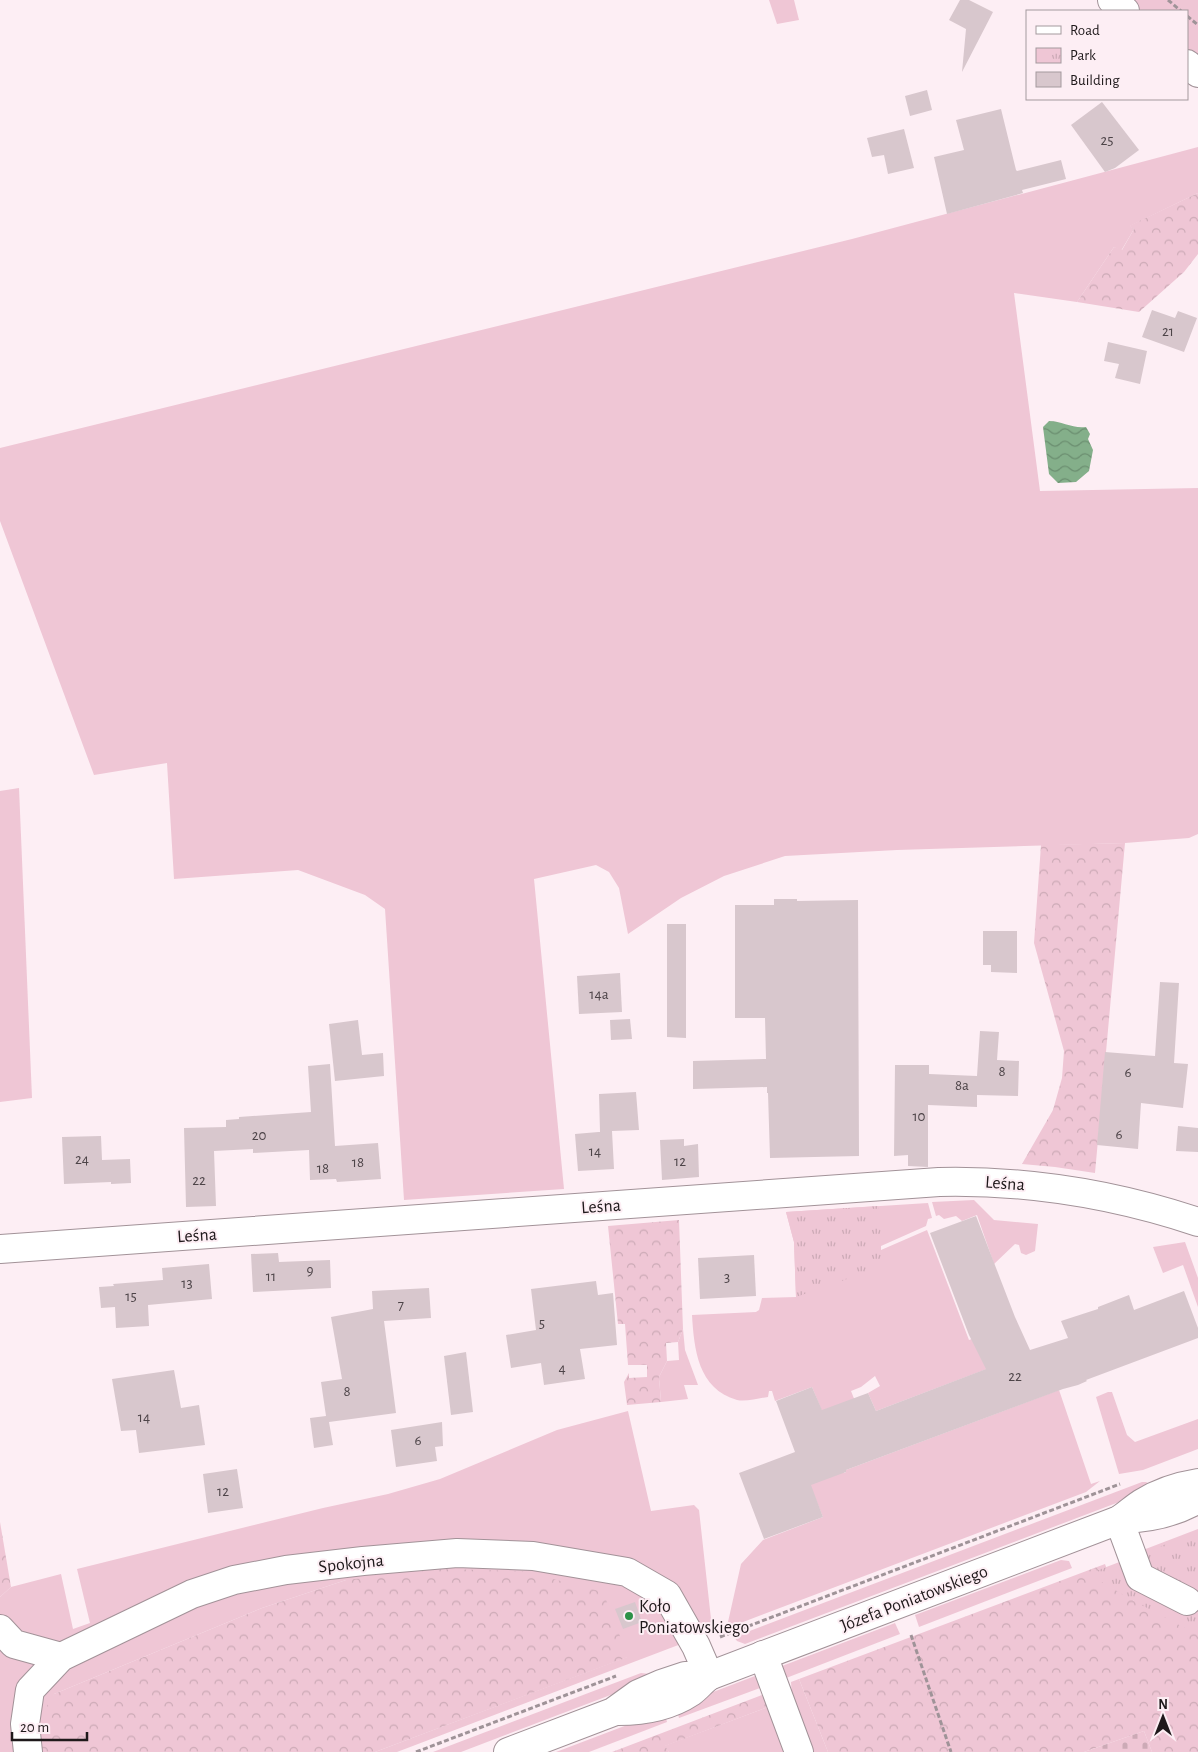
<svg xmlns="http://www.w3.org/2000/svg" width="1198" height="1752" viewBox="0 0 1198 1752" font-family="'Alegreya Sans',sans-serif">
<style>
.grass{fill:#efc6d5}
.forest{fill:url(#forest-crowns)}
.cemetery{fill:url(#cemetery-stones)}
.park{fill:url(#park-tufts)}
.water{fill:url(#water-waves)}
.building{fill:#d8c7cd}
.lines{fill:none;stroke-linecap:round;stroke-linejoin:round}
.minor-casing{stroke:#a29298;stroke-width:30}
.path{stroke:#9f9398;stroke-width:3;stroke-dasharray:5 2.5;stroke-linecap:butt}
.minor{stroke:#fff;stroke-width:28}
.poi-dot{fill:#2c9248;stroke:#fdeef4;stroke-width:2}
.labels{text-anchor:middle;stroke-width:4;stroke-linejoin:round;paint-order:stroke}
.number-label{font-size:15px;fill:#4d4448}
.street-label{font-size:18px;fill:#1f191b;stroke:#fdeef4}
.poi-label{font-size:18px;fill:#1f191b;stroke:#fdeef4;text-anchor:start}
</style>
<defs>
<pattern id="forest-crowns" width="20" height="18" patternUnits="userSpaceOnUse" patternTransform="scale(1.25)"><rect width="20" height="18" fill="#efc6d5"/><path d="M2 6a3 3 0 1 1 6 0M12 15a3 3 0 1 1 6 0" fill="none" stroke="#ccaab6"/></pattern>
<pattern id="cemetery-stones" width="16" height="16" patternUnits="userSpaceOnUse" patternTransform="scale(1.25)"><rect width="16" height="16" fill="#efc6d5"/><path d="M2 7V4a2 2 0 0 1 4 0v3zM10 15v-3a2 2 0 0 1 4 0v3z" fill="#ccaab6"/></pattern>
<pattern id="park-tufts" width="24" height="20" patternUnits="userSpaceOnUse" patternTransform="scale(1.25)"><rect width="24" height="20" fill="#efc6d5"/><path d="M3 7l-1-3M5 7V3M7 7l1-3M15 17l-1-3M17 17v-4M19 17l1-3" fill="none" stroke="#ccaab6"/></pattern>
<pattern id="water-waves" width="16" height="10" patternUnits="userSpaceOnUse" patternTransform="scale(1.25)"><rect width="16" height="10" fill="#84af8a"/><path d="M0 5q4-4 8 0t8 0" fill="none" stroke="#6b8e70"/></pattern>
</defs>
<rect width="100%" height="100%" fill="#fdeef4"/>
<g class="grass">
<path d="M769,0H794L799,20L777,24Z"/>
<path d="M1127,0H1198V61L1187,51V11H1140Z"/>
<path d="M1198,147V193L1130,226L1134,229L1121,251L1114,247L1077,302L1014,293L1040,491L1198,488V834L1189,838L1125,843L897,850L785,856L724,876L681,898L628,934L619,888L609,872L596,865L534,879L564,1189L404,1200L385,909L365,895L298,870L174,879L167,763L94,775L0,521V448L852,239Z"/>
<path d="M19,788L32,1098L0,1102V791Z"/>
<path d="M974,1200L994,1220L1038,1224L1035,1251L1026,1255L1021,1253L1019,1245L1015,1244L994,1264L977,1215L962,1221L956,1216L944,1219L939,1215L936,1216L932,1202Z"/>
<path d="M928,1203L932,1218L928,1219L926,1226L881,1246V1250L927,1230L969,1340L980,1336L992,1367L876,1411L868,1393L880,1386L875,1376L861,1387L851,1391L857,1406L829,1428L812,1387L775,1401L772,1391H769L768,1397C759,1398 746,1402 737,1400C698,1389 694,1349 692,1315L756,1312L759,1310L762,1298L796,1297L794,1242L786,1212Z"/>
<path d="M1185,1242L1198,1278V1307L1183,1265L1163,1273L1153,1247Z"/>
<path d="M683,1329L685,1350L698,1385H684L688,1399L661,1402L659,1377L667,1361L679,1360L678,1342Z"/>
<path d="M1059,1390L1091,1484L1100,1481L1086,1492L730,1627L728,1622L741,1564L763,1540L823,1517L801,1463L835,1450L844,1473L846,1472V1470Z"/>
<path d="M1108,1392H1112L1127,1435L1135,1442L1198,1419V1449L1143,1470L1119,1474L1096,1397Z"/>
<path d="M628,1411L651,1511L694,1505L699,1510L712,1628L699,1633L681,1644L397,1752H375L627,1657L346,1580L262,1608L54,1694L38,1752H0V1597L11,1587L61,1574L73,1629L90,1623L77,1569L323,1508L388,1494L440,1479L557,1430Z"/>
<path d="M1142,1482H1146L1156,1488L745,1644L737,1641L734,1637Z"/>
<path d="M1198,1529V1536L1144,1553L1143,1550Z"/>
<path d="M1061,1560L1069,1561L1072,1568L919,1627L915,1615Z"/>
<path d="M895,1623L900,1634L781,1680L779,1673L782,1666Z"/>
<path d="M641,1673L650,1674V1680L461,1752H433Z"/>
<path d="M755,1676L760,1688L679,1718L677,1710L679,1705Z"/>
<path d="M799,1679L828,1752H804L794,1727L791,1682Z"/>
<path d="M768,1707L786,1752H669L664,1746Z"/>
<path d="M664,1711L667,1722L589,1752H556Z"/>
</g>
<g class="forest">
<path d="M1198,193V254L1184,272L1139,312L1077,302L1114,247L1122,250L1134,229L1129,226Z"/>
<path d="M1125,843L1095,1173L1055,1167L1022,1164L1053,1110L1062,1078L1064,1051L1034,943L1041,845Z"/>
<path d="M679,1220L683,1329L678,1342L666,1343L667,1361L659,1377L661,1402L627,1405L624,1382L629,1373V1378L647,1377V1365H628L625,1324H618L608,1226Z"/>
<path d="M0,1522L11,1587L0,1597Z"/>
<path d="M1105,1564L1114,1589L1119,1588L1134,1601L1137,1597L1198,1634V1752H1152L1144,1731L1084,1752H828L799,1679Z"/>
<path d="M443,1569L522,1571L603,1592L628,1657L375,1752H38V1722L54,1694L262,1608L346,1580Z"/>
<path d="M762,1695L768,1707L665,1746L669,1752H612Z"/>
</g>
<path class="cemetery" d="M1144,1731L1152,1752H1084Z"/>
<g class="park">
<path d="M878,1206L881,1235V1267L796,1297L794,1242L786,1212Z"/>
<path d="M1198,1532V1635L1134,1601L1088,1574Z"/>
</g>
<path class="water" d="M1049,421C1062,421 1073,429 1086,427L1090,434L1088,439L1093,450L1089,471L1076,482L1058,483L1049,474L1043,427Z"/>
<g class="building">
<path d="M960,0H969L993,12L962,72L966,29L949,20Z"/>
<path d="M927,90L932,110L910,116L905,96Z"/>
<path d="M1102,102L1139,150L1115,168L1105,172L1071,125Z"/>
<path d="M1001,109L1016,170L1017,171L1061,160L1066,179L1022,190L1023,193L947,214L934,157L964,150L956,120Z"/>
<path d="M904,129L914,168L888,174L884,155L872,157L867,138Z"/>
<path d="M1152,310L1175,318L1178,311L1197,318L1184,352L1142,337Z"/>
<path d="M1108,342L1147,351L1140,384L1115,378L1119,364L1104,361Z"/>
<path d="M774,899H797V901L858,900L859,1156L770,1158L768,1093H767V1087L693,1089V1061L766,1059L765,1018H735V905H774Z"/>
<path d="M667,924H686V1038L667,1037Z"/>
<path d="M983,931H1017V973L991,972V965H983Z"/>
<path d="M620,973L622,1012L579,1014L577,976Z"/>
<path d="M1160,982L1179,983L1174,1063L1188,1064L1183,1108L1141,1103L1138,1149L1097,1145L1105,1052L1155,1056Z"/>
<path d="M630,1019L632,1039L611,1040L610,1020Z"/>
<path d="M358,1020L362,1055L383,1053L384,1076L335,1081L329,1024Z"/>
<path d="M980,1031L999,1032L997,1060L1019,1061L1018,1096L977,1095V1107L928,1105V1167L908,1166V1155L894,1156L895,1065H929V1074L977,1076Z"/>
<path d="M330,1064L335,1146L378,1143L381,1179L337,1182L336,1179L310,1180L309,1150L253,1153V1149L214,1151L216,1206L186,1207L184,1128L226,1127V1120L239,1119V1117L311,1112L308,1066Z"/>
<path d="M636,1092L639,1130L612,1131L614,1169L578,1171L575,1134L610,1131L600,1132L599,1094Z"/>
<path d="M1178,1126L1198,1128V1152L1176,1151Z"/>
<path d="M101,1136L102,1160L130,1159L131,1183L111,1184V1182L64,1184L62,1137Z"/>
<path d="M684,1139V1146L698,1144L699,1177L662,1180L660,1140Z"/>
<path d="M976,1216L1015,1317L1030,1350L1068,1338L1061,1321L1098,1309V1307L1129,1295L1134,1310L1184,1291L1198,1328V1338L1086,1380L1087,1381L1078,1385L1063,1389L846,1470V1472L811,1485L823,1517L764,1539L739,1473L795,1452L776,1401L812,1387L822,1410L868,1393L876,1411L986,1369L969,1335L930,1233Z"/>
<path d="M278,1253L279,1262L330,1260L331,1288L253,1292L251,1254Z"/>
<path d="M754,1255L756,1296L700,1299L698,1258Z"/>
<path d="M209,1264L212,1299L148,1305L149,1326L116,1328L115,1307L101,1308L99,1287L114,1286L113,1284L163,1280L162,1268Z"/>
<path d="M596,1281L598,1295L613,1293L617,1345L580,1349L585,1379L544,1385L541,1363L511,1368L506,1335L536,1330L531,1289Z"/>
<path d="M429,1288L431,1318L384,1321L396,1413L329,1422L333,1445L314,1448L310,1418L326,1416L321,1382L342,1379L331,1317L373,1309L372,1291Z"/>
<path d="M466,1352L473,1412L451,1415L444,1356Z"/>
<path d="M174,1370L181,1408L199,1405L205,1445L139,1453L136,1430L121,1431L112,1379Z"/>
<path d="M442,1422L443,1446L435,1447L437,1461L396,1467L391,1430Z"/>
<path d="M237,1469L243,1508L208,1513L203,1474Z"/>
<path d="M635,1602L642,1622L623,1629L615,1609Z"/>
</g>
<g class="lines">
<defs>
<g id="minor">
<path d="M1112,0L1125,11"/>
<path d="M1187,64L1198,73"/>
<path d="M0,1249L939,1182C1028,1180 1114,1194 1198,1222"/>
<path d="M1123,1519C1150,1518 1175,1513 1198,1499"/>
<path d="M1119,1520L1140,1577L1187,1601"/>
<path d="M0,1629L14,1644L61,1657"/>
<path d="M763,1655L799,1752"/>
<path d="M618,1711C643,1711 670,1706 691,1692C698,1687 702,1681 709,1676"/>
<path d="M28,1752L25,1724L30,1690L61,1657L192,1594L234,1580L286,1570L363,1561L457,1553L533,1556L627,1572L667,1595L696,1646L709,1676"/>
<path d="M508,1752L613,1712L638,1694L661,1684L685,1676H709L1119,1520C1127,1515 1134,1508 1142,1503C1158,1493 1179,1486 1198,1483"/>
</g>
</defs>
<use href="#minor" class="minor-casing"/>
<g class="path">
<path d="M1168,0L1181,11"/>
<path d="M1187,16L1198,25"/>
<path d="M911,1635L951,1752"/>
<path d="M720,1637L1120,1484"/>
<path d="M416,1752L616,1676"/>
</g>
<use href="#minor" class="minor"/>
</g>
<circle class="poi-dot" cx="629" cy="1616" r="5"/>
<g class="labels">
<g class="number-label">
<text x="1107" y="145">25</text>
<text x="1168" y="336">21</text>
<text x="599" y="999">14a</text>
<text x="1002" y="1076">8</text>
<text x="1128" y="1077">6</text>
<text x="962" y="1090">8a</text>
<text x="919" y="1121">10</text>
<text x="1119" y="1139">6</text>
<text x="259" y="1140">20</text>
<text x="595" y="1156">14</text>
<text x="82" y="1164">24</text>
<text x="680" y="1166">12</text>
<text x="358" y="1167">18</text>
<text x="323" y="1173">18</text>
<text x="199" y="1185">22</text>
<text x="310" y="1275">9</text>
<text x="271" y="1281">11</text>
<text x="727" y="1282">3</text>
<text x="187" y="1288">13</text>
<text x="131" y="1301">15</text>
<text x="401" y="1310">7</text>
<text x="542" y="1328">5</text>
<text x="562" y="1373">4</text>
<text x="1015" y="1381">22</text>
<text x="347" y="1396">8</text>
<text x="144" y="1422">14</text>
<text x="418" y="1445">6</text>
<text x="223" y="1496">12</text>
</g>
<g class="street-label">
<text transform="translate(1005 1183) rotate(4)" y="6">Leśna</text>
<text transform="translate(601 1206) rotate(-4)" y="6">Leśna</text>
<text transform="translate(197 1235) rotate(-4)" y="6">Leśna</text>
<text transform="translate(351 1563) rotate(-6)" y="6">Spokojna</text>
<text transform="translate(914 1598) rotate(-21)" y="6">Józefa Poniatowskiego</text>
</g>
<g class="poi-label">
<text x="639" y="1612">Koło<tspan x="639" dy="21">Poniatowskiego</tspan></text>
</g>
</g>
<rect x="1026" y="10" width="162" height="90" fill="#fdeef4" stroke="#a4999d"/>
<rect x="1036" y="26" width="25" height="8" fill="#ffffff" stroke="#a4999d"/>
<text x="1070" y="35" font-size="15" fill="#1f191b">Road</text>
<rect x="1036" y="48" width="25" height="15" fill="url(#park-tufts)" stroke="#a4999d"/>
<text x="1070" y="60" font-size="15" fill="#1f191b">Park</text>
<rect x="1036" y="72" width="25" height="15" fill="#d8c7cd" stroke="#a4999d"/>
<text x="1070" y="85" font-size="15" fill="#1f191b">Building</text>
<g transform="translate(1163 1717)" stroke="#fdeef4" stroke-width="4" paint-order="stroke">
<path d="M0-4L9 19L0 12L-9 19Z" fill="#1f191b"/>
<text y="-8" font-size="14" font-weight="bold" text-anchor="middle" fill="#1f191b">N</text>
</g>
<path d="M12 1732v8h75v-8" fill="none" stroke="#1f191b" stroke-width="2.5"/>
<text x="20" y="1732" font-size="15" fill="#1f191b" stroke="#fdeef4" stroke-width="4" paint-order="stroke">20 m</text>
</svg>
